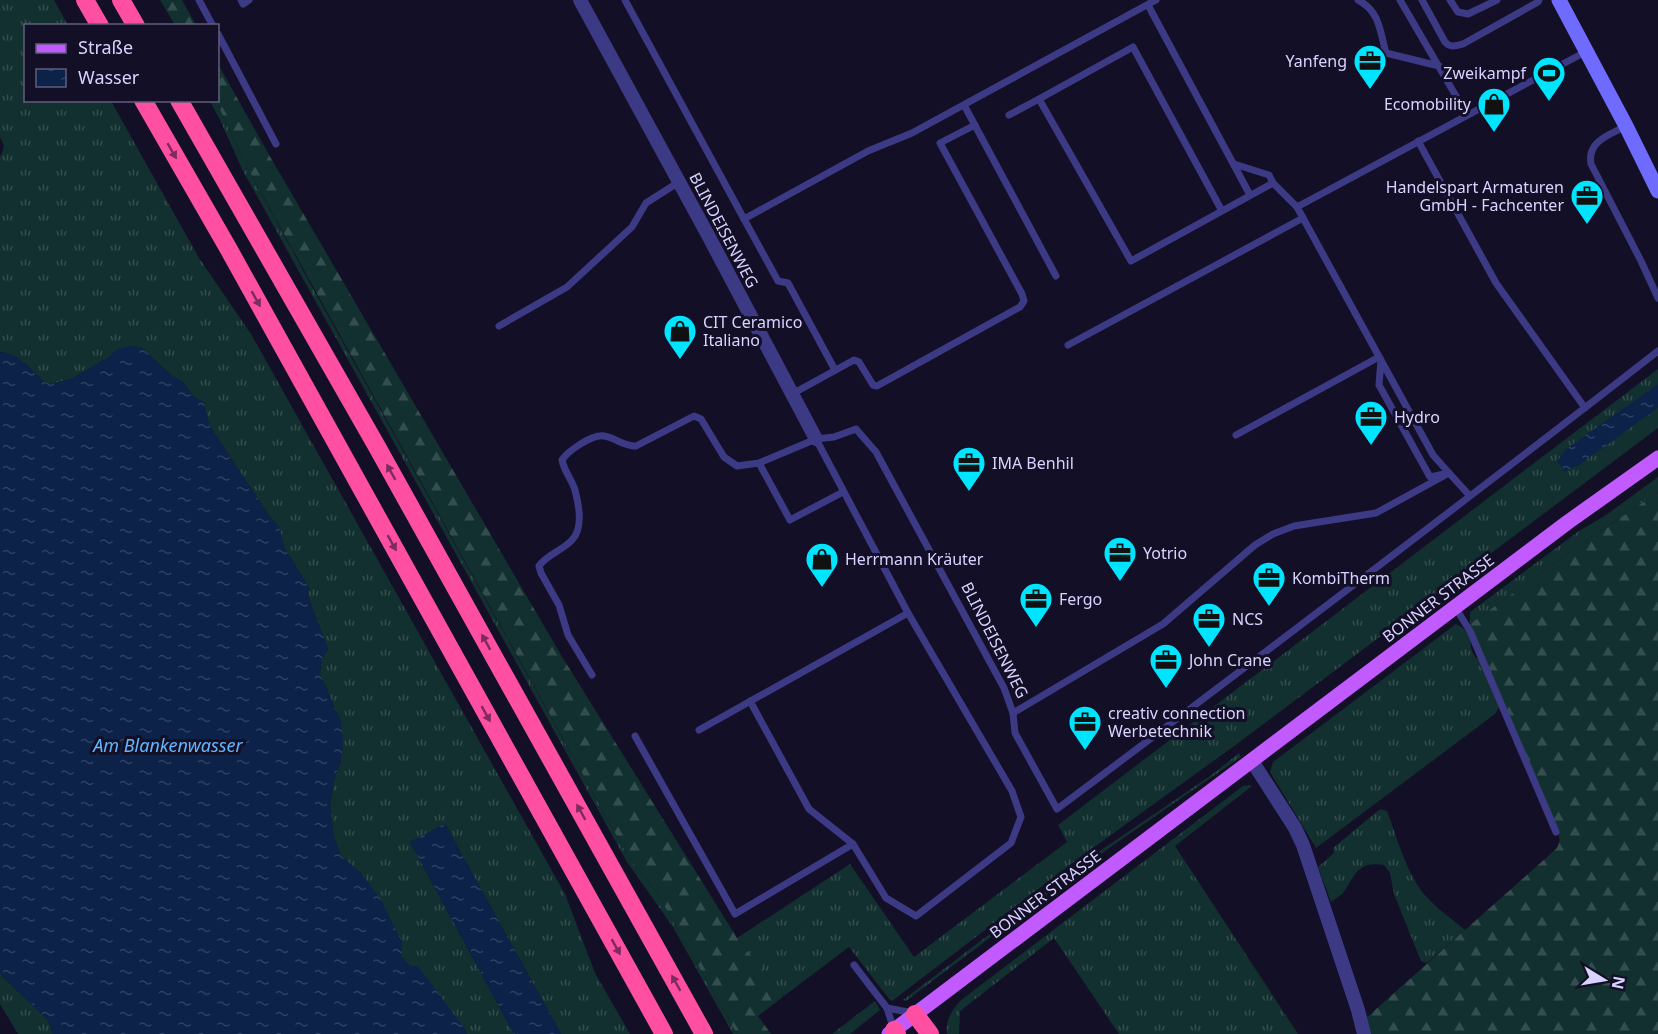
<svg xmlns="http://www.w3.org/2000/svg" width="1658" height="1034" viewBox="0 0 1658 1034" font-family="'Noto Sans',sans-serif">
<style>
.grass{fill:url(#grass-tufts)}
.forest{fill:url(#forest-firs)}
.water{fill:url(#water-ripples)}
.lines{fill:none;stroke-linecap:round;stroke-linejoin:round}
.lane{stroke:#3d3a85;stroke-width:7}
.street{stroke:#3d3a85;stroke-width:14}
.secondary{stroke:#6f6bff;stroke-width:15}
.primary{stroke:#c25bff;stroke-width:15}
.highway{stroke:#ff4fa3;stroke-width:18}
.oneway{fill:#7d2c5e}
.labels{text-anchor:middle;stroke-width:6;stroke-linejoin:round;paint-order:stroke}
.poi-label{font-size:16px;fill:#d9d4ff;stroke:#130f26;text-anchor:start}
.street-label{font-size:16px;fill:#d9d4ff;stroke:#130f26}
.water-label{font-size:18px;font-style:italic;fill:#62b6ff;stroke:#130f26}
</style>
<defs>
<pattern id="grass-tufts" width="24" height="20" patternUnits="userSpaceOnUse" patternTransform="scale(1.5)"><rect width="24" height="20" fill="#12302f"/><path d="M3 7l-1-3M5 7V3M7 7l1-3M15 17l-1-3M17 17v-4M19 17l1-3" fill="none" stroke="#344d4e"/></pattern>
<pattern id="forest-firs" width="22" height="20" patternUnits="userSpaceOnUse" patternTransform="scale(1.5)"><rect width="22" height="20" fill="#12302f"/><path d="M5 1l3.5 6h-7zM16 11l3.5 6h-7z" fill="#344d4e"/></pattern>
<pattern id="water-ripples" width="26" height="14" patternUnits="userSpaceOnUse" patternTransform="scale(1.5)"><rect width="26" height="14" fill="#0c2248"/><path d="M2 4q2-2 4 0t4 0M15 11q2-2 4 0t4 0" fill="none" stroke="#2f4163"/></pattern>
</defs>
<rect width="100%" height="100%" fill="#130f26"/>
<g class="grass">
<path d="M0,0H54L68,25L26,26V100L111,101L199,258L251,334L565,894L595,973L630,1034H561L445,824L410,842L514,1034H467L465,1029L402,957V942L361,873L341,856L334,837L330,805L334,780L341,761V722L320,674L321,660L328,649L308,596L309,588L284,547L279,527L270,517L209,425L204,403L192,395L183,382L171,375L141,347L118,349L109,357L71,379L55,383H46C32,371 19,353 0,352V155L1,156L4,146L0,137Z"/>
<path d="M210,101H216L247,167L311,285L629,858L657,893L737,1034H733L673,927L627,862L242,169L221,122Z"/>
<path d="M1658,369V428L1237,744L1079,858L892,1001L890,1000L849,947L784,996L737,938L850,864L914,957L1067,842L1058,825Z"/>
<path d="M1658,477V492L1569,553L1470,624V612L1579,531L1606,515Z"/>
<path d="M1456,624C1478,635 1465,643 1476,658L1480,659L1499,707L1495,714L1316,848L1270,772L1273,762Z"/>
<path d="M1239,753L1241,757L1112,846L906,1001L903,1000L1091,857L1210,776Z"/>
<path d="M1250,785L1252,786L1175,846L1298,1034H1119L1054,938L960,1011L959,1034H947C945,1020 952,1010 961,1000L1243,786Z"/>
<path d="M1380,809L1387,811C1397,837 1404,866 1420,889C1431,905 1450,917 1465,930L1427,963L1421,961L1394,894L1390,873L1384,865C1357,861 1356,875 1343,893C1340,896 1335,899 1331,902L1318,867L1334,853L1333,848Z"/>
<path d="M0,972L3,977L48,1020L53,1034H18L0,1004Z"/>
<path d="M875,1001L880,1010L850,1034H832Z"/>
</g>
<g class="forest">
<path d="M160,0H182L196,25H175Z"/>
<path d="M218,64L272,160L561,655L737,938L784,996L758,1016L771,1034H737L657,893L629,858L247,167L216,101L218,100Z"/>
<path d="M1658,492V1034H1365L1366,1018L1556,849C1561,842 1560,837 1557,830L1470,624L1569,553Z"/>
</g>
<g class="water">
<path d="M131,346L141,347L171,375L183,382L192,395L204,403L209,425L270,517L279,527L284,547L309,588L308,596L328,649L321,660L320,674L341,722L343,742L341,760L334,780L330,805L334,837L341,856L361,873L381,900L402,942V957L410,966H418L465,1029L467,1034H53L48,1020L3,977L0,972V352C19,353 32,371 46,383H55L71,379L109,357L118,349Z"/>
<path d="M1658,384V408L1579,465L1564,472L1557,461L1566,449Z"/>
<path d="M445,824L561,1034H514L410,842Z"/>
</g>
<g class="lines">
<g class="lane">
<path d="M199,0L213,26"/>
<path d="M241,0L243,4L249,0"/>
<path d="M625,0L744,219L868,151L912,133L1156,0"/>
<path d="M1358,0C1380,11 1380,32 1386,53L1439,66"/>
<path d="M1400,0L1467,115"/>
<path d="M1422,0L1445,42C1450,48 1456,46 1463,44L1538,2L1539,0"/>
<path d="M1450,0L1458,12L1468,14L1497,0"/>
<path d="M1148,5L1250,195"/>
<path d="M218,34L276,144"/>
<path d="M964,105L1056,276"/>
<path d="M1009,115L1039,99"/>
<path d="M1626,126C1609,135 1587,141 1591,164L1641,261L1658,298"/>
<path d="M1418,141L1496,283L1585,408"/>
<path d="M1234,164L1269,175L1273,183"/>
<path d="M1297,207L1587,51"/>
<path d="M1222,211L1133,47L1039,99L1131,261L1273,183L1297,207L1303,218L1433,455L1449,473L1430,477L1379,385L1381,360"/>
<path d="M744,219L778,281L788,283L835,370"/>
<path d="M499,326L567,287L632,227L646,203L679,182"/>
<path d="M1068,345L1303,218"/>
<path d="M792,394L854,360L859,362L873,385L877,386L1020,307L1024,301L1022,294L940,143L975,125"/>
<path d="M1236,435L1379,357"/>
<path d="M759,463L790,520L843,492"/>
<path d="M1470,496L1449,473L1376,513L1294,526L1273,534L1255,545L1163,624L1013,713L1015,733L1057,809C1258,658 1459,506 1658,351"/>
<path d="M1455,607L1470,631L1556,832"/>
<path d="M592,675L568,635L559,605L541,573L539,566C547,554 562,551 572,540C583,529 579,505 575,490C572,480 564,471 562,460C568,451 592,434 604,436C617,438 621,446 636,446L694,416L701,419L724,457L737,466L759,463L816,439L834,437L856,429L876,452L1004,688L1013,713"/>
<path d="M750,701L809,809L853,844L886,898L916,916L1011,843L1021,817L1012,791L908,613L816,439"/>
<path d="M699,730L908,613"/>
<path d="M635,736L735,914L853,844"/>
<path d="M854,965L887,1008L894,1030"/>
<path d="M887,1008L913,1013"/>
</g>
<g class="street">
<path d="M580,0L709,237L816,439"/>
<path d="M1252,761L1295,828L1303,845L1358,1010L1364,1034"/>
</g>
<path class="secondary" d="M1559,0L1626,126L1658,191"/>
<path class="primary" d="M889,1034L1568,522L1658,458"/>
<g class="highway">
<path d="M85,0L100,26"/>
<path d="M121,0L136,26"/>
<path d="M143,100L228,248L664,1034"/>
<path d="M179,100L376,445L704,1034"/>
<path d="M915,1014L930,1034"/>
<path d="M894,1030L897,1034"/>
</g>
</g>
<defs><path id="oneway-solid" d="M-6-.8H1V-3.2L6.5 0L1 3.2V.8H-6Z" transform="scale(1.5)"/></defs>
<g class="oneway">
<use href="#oneway-solid" transform="translate(172 151) rotate(60)"/>
<use href="#oneway-solid" transform="translate(256 299) rotate(61)"/>
<use href="#oneway-solid" transform="translate(391 472) rotate(-119)"/>
<use href="#oneway-solid" transform="translate(392 543) rotate(61)"/>
<use href="#oneway-solid" transform="translate(486 642) rotate(-119)"/>
<use href="#oneway-solid" transform="translate(486 714) rotate(61)"/>
<use href="#oneway-solid" transform="translate(581 812) rotate(-119)"/>
<use href="#oneway-solid" transform="translate(616 947) rotate(61)"/>
<use href="#oneway-solid" transform="translate(676 983) rotate(-119)"/>
</g>
<defs>
<symbol id="office-pin" viewBox="-11 -11 22 30"><path d="M0 17L-7.5 6A9.5 9.5 0 1 1 7.5 6Z" fill="#00e5ff" stroke="#130f26"/><path d="M-6-3h4V-5.5h4V-3h4V5H-6ZM-1-4.5V-3h2v-1.5ZM-6 0V1H6V0Z" fill="#111"/></symbol>
<symbol id="stadium-pin" viewBox="-11 -11 22 30"><path d="M0 17L-7.5 6A9.5 9.5 0 1 1 7.5 6Z" fill="#00e5ff" stroke="#130f26"/><path d="M0-5a6.5 5 0 1 0 0 10a6.5 5 0 1 0 0-10ZM-3.5-1.8h7v3.6h-7Z" fill="#111"/></symbol>
<symbol id="shop-pin" viewBox="-11 -11 22 30"><path d="M0 17L-7.5 6A9.5 9.5 0 1 1 7.5 6Z" fill="#00e5ff" stroke="#130f26"/><path d="M-5-2.5h2.3a2.7 3.5 0 0 1 5.4 0H5L5.5 6h-11ZM-1.5-2.5h3a1.5 2.3 0 0 0-3 0Z" fill="#111"/></symbol>
</defs>
<g fill-rule="evenodd">
<use href="#office-pin" x="1351" y="42" width="38" height="52"/>
<use href="#stadium-pin" x="1530" y="54" width="38" height="52"/>
<use href="#shop-pin" x="1475" y="85" width="38" height="52"/>
<use href="#office-pin" x="1568" y="177" width="38" height="52"/>
<use href="#shop-pin" x="661" y="312" width="38" height="52"/>
<use href="#office-pin" x="1352" y="398" width="38" height="52"/>
<use href="#office-pin" x="950" y="444" width="38" height="52"/>
<use href="#office-pin" x="1101" y="534" width="38" height="52"/>
<use href="#shop-pin" x="803" y="540" width="38" height="52"/>
<use href="#office-pin" x="1250" y="559" width="38" height="52"/>
<use href="#office-pin" x="1017" y="580" width="38" height="52"/>
<use href="#office-pin" x="1190" y="600" width="38" height="52"/>
<use href="#office-pin" x="1147" y="641" width="38" height="52"/>
<use href="#office-pin" x="1066" y="703" width="38" height="52"/>
</g>
<g class="labels">
<g class="poi-label">
<text x="1347" y="67" text-anchor="end">Yanfeng</text>
<text x="1526" y="79" text-anchor="end">Zweikampf</text>
<text x="1471" y="110" text-anchor="end">Ecomobility</text>
<text x="1564" y="193" text-anchor="end">Handelspart Armaturen<tspan x="1564" dy="18">GmbH - Fachcenter</tspan></text>
<text x="703" y="328">CIT Ceramico<tspan x="703" dy="18">Italiano</tspan></text>
<text x="1394" y="423">Hydro</text>
<text x="992" y="469">IMA Benhil</text>
<text x="1143" y="559">Yotrio</text>
<text x="845" y="565">Herrmann Kräuter</text>
<text x="1292" y="584">KombiTherm</text>
<text x="1059" y="605">Fergo</text>
<text x="1232" y="625">NCS</text>
<text x="1189" y="666">John Crane</text>
<text x="1108" y="719">creativ connection<tspan x="1108" dy="18">Werbetechnik</tspan></text>
</g>
<g class="street-label">
<text transform="translate(724 230) rotate(62)" y="6">BLINDEISENWEG</text>
<text transform="translate(1438 598) rotate(-37)" y="6">BONNER STRASSE</text>
<text transform="translate(995 640) rotate(63)" y="6">BLINDEISENWEG</text>
<text transform="translate(1045 894) rotate(-37)" y="6">BONNER STRASSE</text>
</g>
<g class="water-label">
<text x="168" y="752">Am Blankenwasser</text>
</g>
</g>
<rect x="24" y="24" width="195" height="78" fill="#130f26" stroke="#625e7d" stroke-width="1.5"/>
<rect x="36" y="44" width="30" height="9" fill="#c25bff" stroke="#625e7d" stroke-width="1.5"/>
<text x="78" y="54" font-size="18" fill="#d9d4ff">Straße</text>
<rect x="36" y="69" width="30" height="18" fill="url(#water-ripples)" stroke="#625e7d" stroke-width="1.5"/>
<text x="78" y="84" font-size="18" fill="#d9d4ff">Wasser</text>
<g transform="translate(1604 980) rotate(101)" stroke="#130f26" stroke-width="4.5" paint-order="stroke">
<path d="M0-4.5L10 22L0 15L-10 22Z" fill="#d9d4ff"/>
<text y="-9" font-size="16" font-weight="bold" text-anchor="middle" fill="#d9d4ff">N</text>
</g>
</svg>
